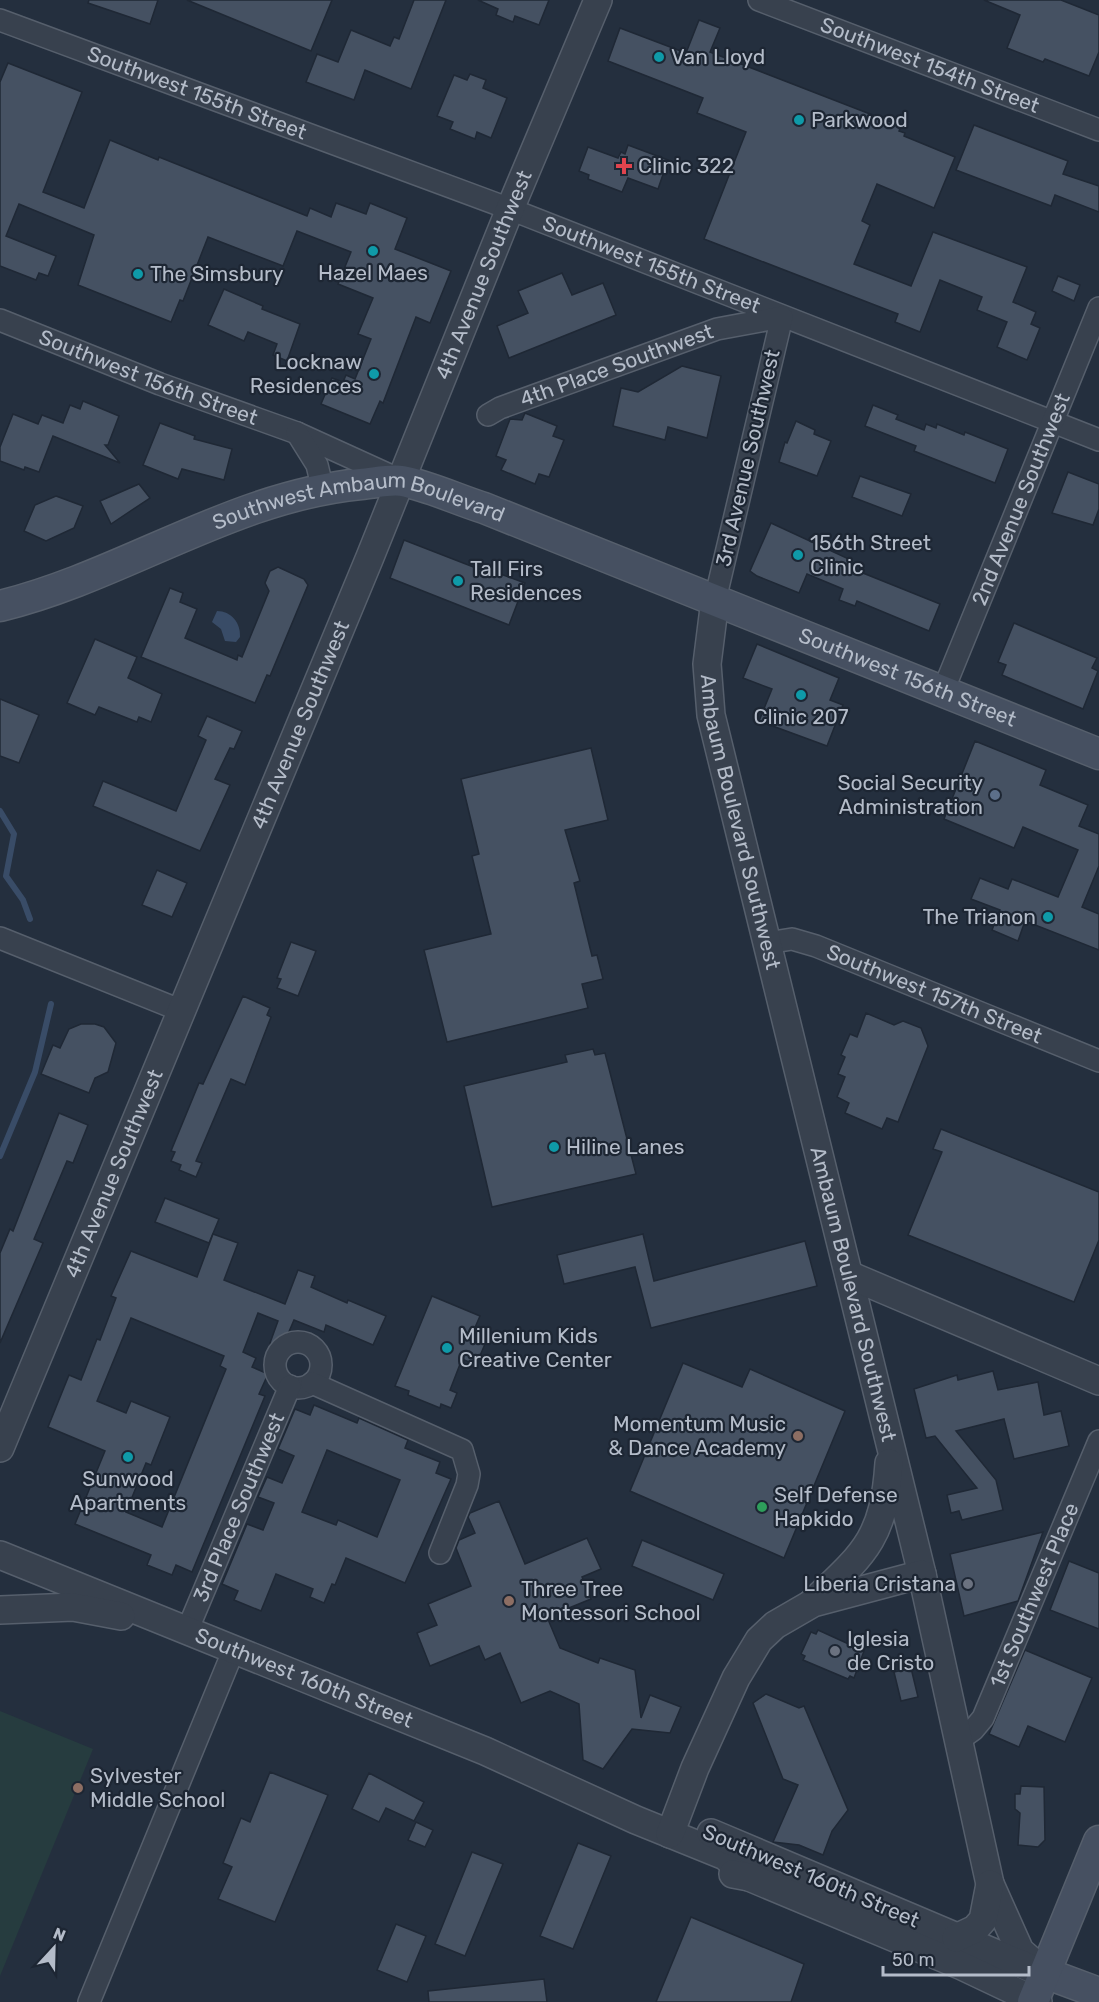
<svg xmlns="http://www.w3.org/2000/svg" width="1099" height="2002" viewBox="0 0 1099 2002" font-family="Rubik,sans-serif">
<style>
.green{fill:#263c3f}
.water{fill:#394c67}
.lines{fill:none;stroke-linecap:round;stroke-linejoin:round}
.stream{stroke:#394c67;stroke-width:6}
.building{fill:#455162;stroke:#1f2835;stroke-width:1.5;fill-rule:evenodd}
.minor-casing{stroke:#565f6c;stroke-width:24}
.tertiary-casing{stroke:#565f6c;stroke-width:30}
.secondary-casing{stroke:#565f6c;stroke-width:33}
.minor{stroke:#38414e;stroke-width:21}
.tertiary{stroke:#38414e;stroke-width:27}
.secondary{stroke:#465061;stroke-width:30}
.culture-dot{fill:#0f9aa8;stroke:#1d2633;stroke-width:2}
.health-dot{fill:#e0444e;stroke:#1d2633;stroke-width:2}
.service-dot{fill:#5c6f8a;stroke:#1d2633;stroke-width:2}
.education-dot{fill:#8d6e63;stroke:#1d2633;stroke-width:2}
.leisure-dot{fill:#2e9e5b;stroke:#1d2633;stroke-width:2}
.worship-dot{fill:#6b7280;stroke:#1d2633;stroke-width:2}
.labels{text-anchor:middle;stroke-width:4.5;stroke-linejoin:round;paint-order:stroke}
.poi-label{font-size:21px;fill:#b4bcc9;stroke:#1d2633;text-anchor:start}
.street-label{font-size:21px;fill:#b4bcc9;stroke:#1d2633}
</style>
<rect width="100%" height="100%" fill="#242f3e"/>
<path class="green" d="M0,1711L93,1749L0,1976Z"/>
<path class="water" d="M217,611C231,611 241,623 240,637L236,642L225,641L221,629L212,622Z"/>
<g class="lines">
<g class="stream">
<path d="M0,811L14,834L6,876L23,900L30,919"/>
<path d="M0,1156L35,1072L51,1004"/>
</g>
</g>
<g class="building">
<path d="M89,0H158L150,24L88,3Z"/>
<path d="M187,0H332L311,51Z"/>
<path d="M414,0H446L411,89L365,70L354,100L306,82L317,54L338,62L351,30L390,46L394,37L399,39Z"/>
<path d="M478,0H549L539,25L515,16L513,22L496,15L498,9Z"/>
<path d="M984,0H1061L1099,15V52L1089,76L1045,59L1043,62L1007,48L1020,15Z"/>
<path d="M699,20L720,28L710,52L901,126L899,131L905,133L904,136L955,157L934,208L877,184L862,221L870,225L854,264L911,286L933,232L1027,267L1013,302L1036,312L1031,324L1040,328L1027,360L997,347L1007,322L977,310L982,297L940,280L920,332L895,322L898,314L704,239L746,132L697,113L703,98L608,61L620,28L686,53Z"/>
<path d="M8,63L82,92L43,192L84,208L110,140L158,160L159,157L307,216L310,208L331,217L336,203L366,214L370,203L407,218L395,249L451,271L430,323L416,317L383,403L380,401L370,424L321,404L332,378L343,382L346,375L355,379L371,339L358,334L373,298L338,284L351,252L297,231L283,266L208,237L183,301L180,300L171,322L78,285L94,235L19,204L6,236L56,256L48,276L39,273L36,280L0,266V82Z"/>
<path d="M470,74L486,80L483,88L507,98L491,138L477,132L475,139L450,129L453,122L437,116L454,75L467,80Z"/>
<path d="M974,125L1068,161L1063,174L1099,186V212L1055,195L1051,206L956,170Z"/>
<path d="M628,145L668,160L658,189L628,178L622,192L588,179L589,175L579,171L588,147L618,158L621,152L625,154Z"/>
<path d="M562,273L572,295L603,283L616,315L509,358L497,326L528,313L518,291Z"/>
<path d="M1058,276L1080,285L1074,301L1052,291Z"/>
<path d="M224,289L263,306L262,309L300,324L287,361L273,355L277,344L248,332L244,341L208,325Z"/>
<path d="M682,366L721,376L707,438L668,427L665,440L613,426L621,388L638,392Z"/>
<path d="M83,401L119,416L108,445H105L120,463L53,436L39,472L25,467L24,470L0,461V447L13,414L38,424L42,415L63,423L70,405L80,409Z"/>
<path d="M873,405L898,415L896,419L924,430L926,424L936,428L937,424L964,435L965,432L1008,449L995,483L914,451L916,446L865,426Z"/>
<path d="M525,413L557,426L553,436L564,440L549,477L539,474L535,484L501,470L506,460L496,456L510,419L522,420Z"/>
<path d="M796,421L815,430L814,434L831,441L817,476L779,462L785,442L787,443Z"/>
<path d="M160,423L195,436L194,439L232,449L224,480L182,469L178,479L143,465Z"/>
<path d="M1068,472L1099,484V509L1093,525L1052,513Z"/>
<path d="M860,476L911,494L902,516L852,497Z"/>
<path d="M139,484L150,498L111,524L100,501Z"/>
<path d="M56,496L83,506L74,528L46,541L24,531L35,505Z"/>
<path d="M771,523L851,560L848,567L940,604L929,631L857,601L855,606L839,600L843,589L807,574L799,593L757,576L750,571Z"/>
<path d="M404,540L494,575L495,572L525,583L509,625L390,578Z"/>
<path d="M278,567L304,579L308,585L270,676L267,675L255,703L141,657L170,588L183,593L180,602L197,609L185,638L237,660L238,655L242,657L269,591L265,583L270,571Z"/>
<path d="M1014,623L1097,658L1092,668L1098,671L1083,709L1002,675L1006,665L998,662Z"/>
<path d="M95,639L137,657L128,678L162,694L151,722L139,717L137,722L99,707L95,715L67,703Z"/>
<path d="M757,644L839,678L830,700L843,705L827,746L759,721L772,689L743,678Z"/>
<path d="M0,699L39,715L19,763L0,756Z"/>
<path d="M207,716L242,731L234,749L230,748L215,779L230,785L200,851L93,806L103,781L176,811L206,740L198,736Z"/>
<path d="M975,741L1046,770L1040,785L1088,805L1079,826L1099,834V866L1082,907L1099,914V950L1025,921L1018,941L992,930L1000,910L971,899L980,878L1008,889L1012,879L1058,897L1078,850L1023,827L1014,848L944,819Z"/>
<path d="M591,748L608,820L565,830L580,881L574,883L592,956L597,955L603,979L582,984L588,1008L447,1042L424,950L491,934L472,856L479,854L461,779Z"/>
<path d="M157,870L187,883L172,917L142,905Z"/>
<path d="M291,942L316,951L298,996L277,988L281,979L277,978Z"/>
<path d="M243,996L270,1008L267,1015L271,1017L245,1085L231,1079L196,1161L202,1163L196,1177L179,1170L181,1165L171,1161L175,1152L171,1151L199,1083L203,1084Z"/>
<path d="M866,1013L894,1025L903,1021L921,1028L928,1046L898,1122L887,1118L882,1129L845,1113L849,1103L837,1097L845,1077L838,1074L845,1057L841,1055L850,1034L857,1037Z"/>
<path d="M81,1024H95L104,1027L116,1043L108,1072L95,1078L89,1093L41,1074L53,1045L60,1048L69,1029Z"/>
<path d="M593,1049L595,1055L605,1053L636,1174L492,1207L464,1086L567,1062L565,1055Z"/>
<path d="M59,1113L88,1125L73,1163L67,1161L34,1239L43,1243L0,1343V1253L10,1229L13,1231Z"/>
<path d="M941,1129L1099,1192V1240L1074,1302L908,1235L942,1152L933,1149Z"/>
<path d="M165,1198L219,1219L209,1243L155,1222Z"/>
<path d="M213,1234L238,1243L224,1280L285,1304L298,1270L315,1276L311,1287L347,1303L348,1300L386,1316L373,1345L326,1325L324,1332L294,1320L282,1348L270,1343L278,1321L258,1313L243,1352L256,1358L252,1367L268,1374L259,1394L265,1396L192,1572L176,1565L172,1575L147,1565L151,1555L75,1524L105,1451L48,1427L69,1375L81,1380L97,1339L100,1340L116,1298L111,1296L131,1251L197,1277ZM131,1318L224,1356L220,1366L226,1369L162,1527L126,1512L146,1463L151,1465L170,1417L131,1401L126,1413L97,1401Z"/>
<path d="M643,1234L654,1281L805,1241L817,1286L651,1328L635,1267L564,1284L557,1255Z"/>
<path d="M432,1296L480,1316L473,1332L488,1337L476,1365L462,1359L450,1390L457,1393L451,1408L441,1404L440,1408L408,1395L409,1391L395,1386Z"/>
<path d="M683,1363L742,1387L750,1369L845,1411L784,1558L630,1491Z"/>
<path d="M993,1371L998,1390L1038,1382L1044,1415L1061,1411L1069,1446L1014,1459L1004,1419L956,1431L996,1480L1003,1510L962,1520L959,1511L951,1513L947,1495L977,1488L935,1436L926,1438L914,1389L957,1375L958,1380Z"/>
<path d="M314,1405L357,1423L359,1418L408,1440L405,1448L440,1462L436,1473L451,1479L405,1583L346,1558L335,1585L332,1584L324,1603L310,1597L313,1589L276,1574L261,1611L234,1600L238,1591L222,1584L247,1524L263,1530L274,1503L258,1497L267,1477L282,1483L294,1456L278,1449L295,1409L310,1415ZM327,1450L400,1480L377,1537L338,1520L336,1525L302,1512Z"/>
<path d="M499,1501L525,1564L587,1538L601,1569L582,1577L591,1599L547,1617L560,1648L598,1663L600,1658L635,1670L641,1718L650,1695L681,1707L670,1733L632,1729L603,1769L583,1760L579,1704L550,1691L521,1703L500,1653L485,1660L479,1646L430,1666L417,1633L437,1625L428,1604L471,1586L456,1548L459,1540L475,1533L468,1517L470,1513Z"/>
<path d="M1043,1532L1018,1601L964,1616L950,1554Z"/>
<path d="M642,1540L724,1574L713,1600L632,1566Z"/>
<path d="M1069,1561L1099,1573V1629L1050,1610Z"/>
<path d="M818,1630L864,1651L854,1678L850,1676L848,1679L803,1660L805,1656L801,1654L811,1632L816,1634Z"/>
<path d="M1025,1650L1092,1678L1065,1742L1028,1726L1019,1747L989,1734Z"/>
<path d="M911,1668L918,1697L901,1701L894,1672Z"/>
<path d="M766,1694L799,1708L804,1706L848,1810L832,1831L823,1855L799,1845L773,1842L798,1785L783,1779L753,1703Z"/>
<path d="M270,1772L328,1795L275,1922L218,1899L232,1867L223,1863L241,1818L250,1822Z"/>
<path d="M369,1773L424,1802L414,1821L386,1808L379,1822L352,1809Z"/>
<path d="M1021,1786L1044,1787L1045,1840L1038,1847L1018,1845L1020,1813L1015,1809V1794H1020Z"/>
<path d="M416,1822L433,1830L425,1847L408,1840Z"/>
<path d="M578,1843L611,1856L573,1949L540,1936Z"/>
<path d="M472,1852L503,1864L465,1956L435,1944Z"/>
<path d="M691,1917L804,1964L791,2002H656Z"/>
<path d="M396,1924L426,1936L407,1982L377,1970Z"/>
<path d="M544,1979L547,2002H429L428,1991Z"/>
</g>
<g class="lines">
<defs>
<g id="minor">
<path id="s1" d="M759,0L1099,130"/>
<path id="s2" d="M0,20L510,209L1099,440"/>
<path id="s3" d="M0,320L160,384L297,433L398,479"/>
<path id="s4" d="M488,415L500,408L717,329L782,317L715,600"/>
<path d="M297,433L317,465L323,490"/>
<path id="s5" d="M943,691L1099,308"/>
<path d="M0,938L182,1011"/>
<path id="s6" d="M767,943L792,939L816,946L1099,1061"/>
<circle cx="298" cy="1365" r="23"/>
<path d="M312,1383L462,1450L469,1474L467,1485L440,1553"/>
<path id="s7" d="M187,1631L290,1386"/>
<path id="s8" d="M959,1740L973,1730L983,1718L1099,1441"/>
<path d="M89,2002L234,1649"/>
</g>
<g id="tertiary">
<path id="s9" d="M715,600L707,664L711,715L922,1574L990,1884L1020,1951L1045,1973"/>
<path d="M849,1275L1099,1381"/>
<path id="s10" d="M0,1448L370,557L510,209L598,0"/>
<path id="s11" d="M0,1555L485,1751L636,1820L725,1856L749,1877"/>
<path d="M813,1602C865,1553 884,1538 889,1463"/>
<path d="M0,1610L73,1607L121,1616"/>
<path d="M711,1833L1035,1970"/>
<path d="M670,1834L695,1768L736,1678L759,1640L775,1625L813,1603L922,1574"/>
<path d="M733,1874L749,1877L962,1966L1038,2002"/>
<path d="M956,1938L975,1929L983,1920L990,1884"/>
</g>
<g id="secondary">
<path id="s12" d="M0,606C123,576 233,496 361,484C374,483 390,479 402,481C429,486 458,500 484,508L1099,754"/>
<path d="M1045,1973L1099,1993"/>
<path d="M1033,2002L1099,1841"/>
</g>
</defs>
<use href="#minor" class="minor-casing"/>
<use href="#tertiary" class="tertiary-casing"/>
<use href="#secondary" class="secondary-casing"/>
<use href="#minor" class="minor"/>
<use href="#tertiary" class="tertiary"/>
<use href="#secondary" class="secondary"/>
</g>
<g class="culture-dot">
<circle cx="659" cy="57" r="6"/>
<circle cx="799" cy="120" r="6"/>
<circle cx="373" cy="251" r="6"/>
<circle cx="138" cy="274" r="6"/>
<circle cx="374" cy="374" r="6"/>
<circle cx="798" cy="555" r="6"/>
<circle cx="458" cy="581" r="6"/>
<circle cx="801" cy="695" r="6"/>
<circle cx="1048" cy="917" r="6"/>
<circle cx="554" cy="1147" r="6"/>
<circle cx="447" cy="1348" r="6"/>
<circle cx="128" cy="1457" r="6"/>
</g>
<path class="health-dot" d="M621 157h6v6h6v6h-6v6h-6v-6h-6v-6h6z"/>
<circle class="service-dot" cx="995" cy="795" r="6"/>
<g class="education-dot">
<circle cx="798" cy="1436" r="6"/>
<circle cx="509" cy="1601" r="6"/>
<circle cx="78" cy="1788" r="6"/>
</g>
<circle class="leisure-dot" cx="762" cy="1507" r="6"/>
<g class="worship-dot">
<circle cx="968" cy="1584" r="6"/>
<circle cx="835" cy="1651" r="6"/>
</g>
<g class="labels">
<g class="poi-label">
<text x="671" y="64">Van Lloyd</text>
<text x="811" y="127">Parkwood</text>
<text x="638" y="173">Clinic 322</text>
<text x="373" y="280" text-anchor="middle">Hazel Maes</text>
<text x="150" y="281">The Simsbury</text>
<text x="362" y="369" text-anchor="end">Locknaw<tspan x="362" dy="24">Residences</tspan></text>
<text x="810" y="550">156th Street<tspan x="810" dy="24">Clinic</tspan></text>
<text x="470" y="576">Tall Firs<tspan x="470" dy="24">Residences</tspan></text>
<text x="801" y="724" text-anchor="middle">Clinic 207</text>
<text x="983" y="790" text-anchor="end">Social Security<tspan x="983" dy="24">Administration</tspan></text>
<text x="1036" y="924" text-anchor="end">The Trianon</text>
<text x="566" y="1154">Hiline Lanes</text>
<text x="459" y="1343">Millenium Kids<tspan x="459" dy="24">Creative Center</tspan></text>
<text x="786" y="1431" text-anchor="end">Momentum Music<tspan x="786" dy="24">&amp; Dance Academy</tspan></text>
<text x="128" y="1486" text-anchor="middle">Sunwood<tspan x="128" dy="24">Apartments</tspan></text>
<text x="774" y="1502">Self Defense<tspan x="774" dy="24">Hapkido</tspan></text>
<text x="956" y="1591" text-anchor="end">Liberia Cristana</text>
<text x="521" y="1596">Three Tree<tspan x="521" dy="24">Montessori School</tspan></text>
<text x="847" y="1646">Iglesia<tspan x="847" dy="24">de Cristo</tspan></text>
<text x="90" y="1783">Sylvester<tspan x="90" dy="24">Middle School</tspan></text>
</g>
<g class="street-label">
<text dy="7" stroke="none"><textPath href="#s1" startOffset="183">Southwest 154th Street</textPath></text>
<text dy="7" stroke="none"><textPath href="#s2" startOffset="210">Southwest 155th Street</textPath></text>
<text dy="7" stroke="none"><textPath href="#s2" startOffset="696">Southwest 155th Street</textPath></text>
<text dy="7" stroke="none"><textPath href="#s10" startOffset="1269">4th Avenue Southwest</textPath></text>
<text dy="7" stroke="none"><textPath href="#s4" startOffset="138">4th Place Southwest</textPath></text>
<text dy="7" stroke="none"><textPath href="#s3" startOffset="159">Southwest 156th Street</textPath></text>
<text transform="translate(748 458) rotate(-77)" y="7">3rd Avenue Southwest</text>
<text dy="7" stroke="none"><textPath href="#s5" startOffset="207">2nd Avenue Southwest</textPath></text>
<text dy="7" stroke="none"><textPath href="#s12" startOffset="380">Southwest Ambaum Boulevard</textPath></text>
<text dy="7" stroke="none"><textPath href="#s12" startOffset="966">Southwest 156th Street</textPath></text>
<text dy="7" stroke="none"><textPath href="#s10" startOffset="783">4th Avenue Southwest</textPath></text>
<text dy="7" stroke="none"><textPath href="#s9" startOffset="226">Ambaum Boulevard Southwest</textPath></text>
<text dy="7" stroke="none"><textPath href="#s6" startOffset="178">Southwest 157th Street</textPath></text>
<text dy="7" stroke="none"><textPath href="#s10" startOffset="297">4th Avenue Southwest</textPath></text>
<text dy="7" stroke="none"><textPath href="#s9" startOffset="712">Ambaum Boulevard Southwest</textPath></text>
<text dy="7" stroke="none"><textPath href="#s7" startOffset="134">3rd Place Southwest</textPath></text>
<text dy="7" stroke="none"><textPath href="#s8" startOffset="166">1st Southwest Place</textPath></text>
<text dy="7" stroke="none"><textPath href="#s11" startOffset="328">Southwest 160th Street</textPath></text>
<text transform="translate(811 1876) rotate(23)" y="7">Southwest 160th Street</text>
</g>
</g>
<g transform="translate(54 1948) rotate(22)" stroke="#1d2633" stroke-width="4.5" paint-order="stroke">
<path d="M0-4.5L10 22L0 15L-10 22Z" fill="#b4bcc9"/>
<text y="-9" font-size="16" font-weight="bold" text-anchor="middle" fill="#b4bcc9">N</text>
</g>
<path d="M883 1966v9h146v-9" fill="none" stroke="#b4bcc9" stroke-width="3"/>
<text x="892" y="1966" font-size="18" fill="#b4bcc9" stroke="#1d2633" stroke-width="4.5" paint-order="stroke">50 m</text>
</svg>
